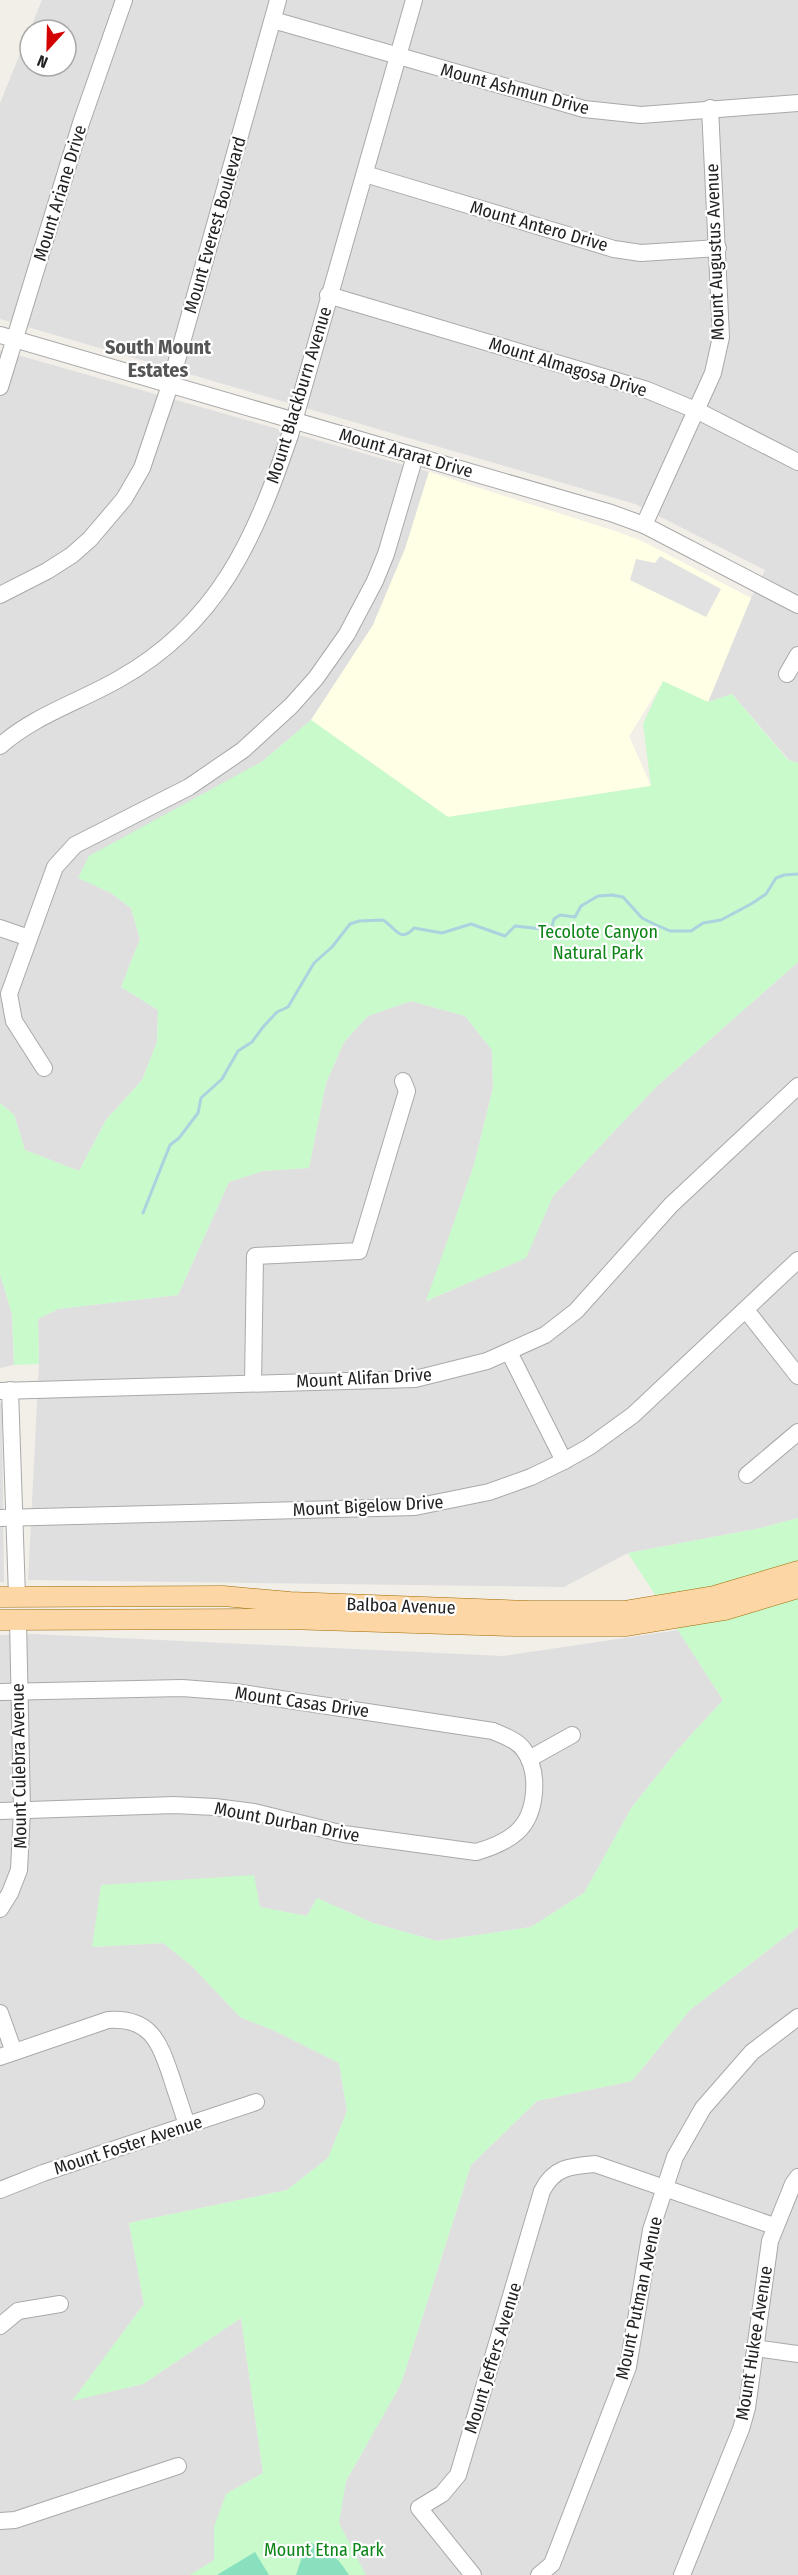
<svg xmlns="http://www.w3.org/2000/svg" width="798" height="2575" viewBox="0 0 798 2575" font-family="'Fira Sans Condensed',sans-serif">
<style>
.residential{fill:#e0dfdf;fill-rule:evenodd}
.education{fill:#ffffe5}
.park{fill:#c8facc}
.pitch{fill:#88e0be}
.parking{fill:#e2e2e2}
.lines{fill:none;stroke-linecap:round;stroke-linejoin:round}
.stream{stroke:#aad3df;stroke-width:3}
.minor-casing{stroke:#a9a9a9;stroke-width:18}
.major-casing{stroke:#a06b00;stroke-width:21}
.minor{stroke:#fff;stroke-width:16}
.major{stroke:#fcd6a4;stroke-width:20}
.labels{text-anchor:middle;stroke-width:4.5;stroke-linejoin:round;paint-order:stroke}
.street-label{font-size:18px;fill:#222;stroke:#fff}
.park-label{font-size:18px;fill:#0c8416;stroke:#fff}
.neighbourhood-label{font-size:20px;font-weight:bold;fill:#555;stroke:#fff}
</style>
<rect width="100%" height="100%" fill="#f2efe9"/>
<g class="residential">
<path d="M42,0H798V763L789,760L732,694L708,702L751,598L765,570L635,504L0,319V103ZM30,30H66V66H30Z"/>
<path d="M0,350L429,472L405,549L373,625L311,720L263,761L79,878L111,893L131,908L140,939L121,987L158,1010L157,1042L142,1080L106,1120L79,1171L25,1150L14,1115L0,1103Z"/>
<path d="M798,962V1518L761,1528L628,1553L564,1587L28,1580L39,1364L38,1319L58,1309L178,1295L229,1182L263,1171L309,1168L326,1083L344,1042L368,1016L411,1001L465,1016L492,1050L493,1088L474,1165L427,1301L525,1258L553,1196L656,1087Z"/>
<path d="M0,1274L12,1314L14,1365L0,1368Z"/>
<path d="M0,1403H2L4,1582H0Z"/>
<path d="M678,1630L723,1700L680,1747L632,1807L584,1893L531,1927L437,1941L373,1923L317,1898L307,1916L259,1907L254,1876L93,1947L163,1943L193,1967L240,2017L275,2031L339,2063L347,2111L328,2158L287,2190L129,2223L144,2304L73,2400L143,2384L241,2318L263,2473L226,2494L338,2523L346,2481L401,2384L471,2165L537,2101L632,2081L690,2010L798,1927V2575H0V1635L33,1634L503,1656Z"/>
</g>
<path class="education" d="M429,472L618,532L642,541L751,598L708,702L663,682L629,736L651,786L448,817L311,720L373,625L405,549Z"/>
<g class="park">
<path d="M663,681L708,702L732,694L788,760L798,763V962L656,1087L553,1196L526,1258L426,1301L474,1165L493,1088L492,1050L465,1016L411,1001L368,1016L344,1042L326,1083L309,1168L263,1171L229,1182L178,1295L58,1309L38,1319L39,1364L14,1365L12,1314L0,1274V1103L14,1115L25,1150L79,1171L106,1120L142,1080L157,1042L158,1010L121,987L140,939L131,908L111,893L78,878L89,856L263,761L311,720L448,817L651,786L643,724Z"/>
<path d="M798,1518V1927L690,2010L632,2081L537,2101L471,2165L401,2384L346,2481L339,2523L366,2575H190L214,2560V2527L226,2494L263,2473L241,2318L143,2384L72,2401L144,2304L129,2223L287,2190L328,2158L347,2111L339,2063L275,2031L240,2017L193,1967L163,1943L92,1947L101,1885L254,1875L260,1907L307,1916L317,1898L373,1923L437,1941L531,1927L584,1893L632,1807L680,1747L723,1700L628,1553L761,1528Z"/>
</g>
<g class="pitch">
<path d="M307,2542C328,2547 338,2558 349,2575H296Z"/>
<path d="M255,2552L269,2575H217Z"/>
</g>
<path class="parking" d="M660,556L721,589L706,617L630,580L636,559L655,563Z"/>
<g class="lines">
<path class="stream" d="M143,1213L170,1145L179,1138L198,1113L201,1098L222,1079L238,1051L252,1042L263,1027L277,1012L288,1007L314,963L332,947L350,924L359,921L383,920C395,927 400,944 414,928L442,933L471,924L505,936L515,926L551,930L554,919L560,915L575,917L581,906L598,896L612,895L623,897L642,918L654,924L670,931H691L703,923L721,920L751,904L766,894L776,878L784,875L798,874"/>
<defs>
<g id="minor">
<path d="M273,20L584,109L641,115L798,103"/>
<path d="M365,174L614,249L641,253L718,248"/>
<path d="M328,295L647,390L698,411L798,462"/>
<path d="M0,335L611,513L644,525L798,605"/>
<path d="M0,387L81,123L124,0"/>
<path d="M644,525L713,373L721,337L710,108"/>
<path d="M0,595L47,571L72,555L90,539L124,499L142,468L170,385L278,0"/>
<path d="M787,674L798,655"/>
<path d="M0,746C35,715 79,702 119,679C219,623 255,538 290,435L414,0"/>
<path d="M0,928L29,938"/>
<path d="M44,1068L14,1021L9,994L55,867L75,845L189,787L243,750L291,706L316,678L347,634L375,581L386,554L415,456"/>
<path d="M746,1310L798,1376"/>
<path d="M509,1352L564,1461"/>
<path d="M253,1383L255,1256L359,1251L407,1091L403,1081"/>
<path d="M10,1390L17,1596"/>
<path d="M0,1391L415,1379L487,1361L545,1335L576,1311L671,1205L798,1086"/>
<path d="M747,1475L798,1432"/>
<path d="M0,1518L415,1507L489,1492L531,1477L564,1461L589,1447L633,1415L798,1260"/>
<path d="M0,1692L182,1688L235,1692L493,1731C504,1736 517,1740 524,1750C540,1772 537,1814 517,1832C506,1842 490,1848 476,1852L344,1834L254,1812L215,1807L174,1805L0,1811"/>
<path d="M529,1759L572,1735"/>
<path d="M0,1909L10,1893L19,1870L22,1810L18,1620"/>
<path d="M0,2013L14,2052"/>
<path d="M0,2057L108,2020C150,2017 159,2041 171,2076C176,2092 182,2109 187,2125"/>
<path d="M0,2190L43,2173L256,2102"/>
<path d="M0,2326L18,2311L60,2304"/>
<path d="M755,2348L798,2354"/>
<path d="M0,2521L15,2520L178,2466"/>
<path d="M473,2575L419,2508L442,2494L458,2475L542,2191C554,2167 571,2166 595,2164L774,2226"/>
<path d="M539,2575L552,2564L628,2367L651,2230L675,2157L703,2108L752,2052L798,2017"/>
<path d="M682,2575L741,2429L747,2408L770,2241L793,2184L798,2177"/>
</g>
<g id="major">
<path d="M0,1597L223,1596L290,1602L531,1611H624L714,1596L798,1571"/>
<path d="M0,1620L287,1619L513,1626H627L725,1610L798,1588"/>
</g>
</defs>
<use href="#minor" class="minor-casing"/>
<use href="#major" class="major-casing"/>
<use href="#minor" class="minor"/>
<use href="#major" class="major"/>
</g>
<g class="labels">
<g class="street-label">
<text transform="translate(515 89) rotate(15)" y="6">Mount Ashmun Drive</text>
<text transform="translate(60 193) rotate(-73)" y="6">Mount Ariane Drive</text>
<text transform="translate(215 225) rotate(-74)" y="6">Mount Everest Boulevard</text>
<text transform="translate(539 226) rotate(16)" y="6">Mount Antero Drive</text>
<text transform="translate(715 252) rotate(-92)" y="6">Mount Augustus Avenue</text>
<text transform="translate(568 367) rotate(17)" y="6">Mount Almagosa Drive</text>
<text transform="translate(299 395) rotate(-73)" y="6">Mount Blackburn Avenue</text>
<text transform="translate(406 453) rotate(16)" y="6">Mount Ararat Drive</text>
<text transform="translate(364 1378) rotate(-3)" y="6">Mount Alifan Drive</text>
<text transform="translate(368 1506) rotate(-3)" y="6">Mount Bigelow Drive</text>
<text transform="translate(401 1606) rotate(2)" y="6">Balboa Avenue</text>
<text transform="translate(302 1702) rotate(8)" y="6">Mount Casas Drive</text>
<text transform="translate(19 1766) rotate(-91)" y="6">Mount Culebra Avenue</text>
<text transform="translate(287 1822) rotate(11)" y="6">Mount Durban Drive</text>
<text transform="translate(128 2145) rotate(-18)" y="6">Mount Foster Avenue</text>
<text transform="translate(639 2298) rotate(-78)" y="6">Mount Putman Avenue</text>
<text transform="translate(754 2343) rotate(-81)" y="6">Mount Hukee Avenue</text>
<text transform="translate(493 2358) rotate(-73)" y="6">Mount Jeffers Avenue</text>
</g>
<g class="park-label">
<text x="598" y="938">Tecolote Canyon<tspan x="598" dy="21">Natural Park</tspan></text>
<text x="324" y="2556">Mount Etna Park</text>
</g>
<g class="neighbourhood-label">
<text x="158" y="354">South Mount<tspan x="158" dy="23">Estates</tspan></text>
</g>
</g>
<g transform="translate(48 48) rotate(202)"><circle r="28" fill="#ffffff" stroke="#a7a7a7" stroke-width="1.5"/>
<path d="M0-4.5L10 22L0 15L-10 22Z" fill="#d40000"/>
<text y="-9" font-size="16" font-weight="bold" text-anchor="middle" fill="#222222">N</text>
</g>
</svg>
